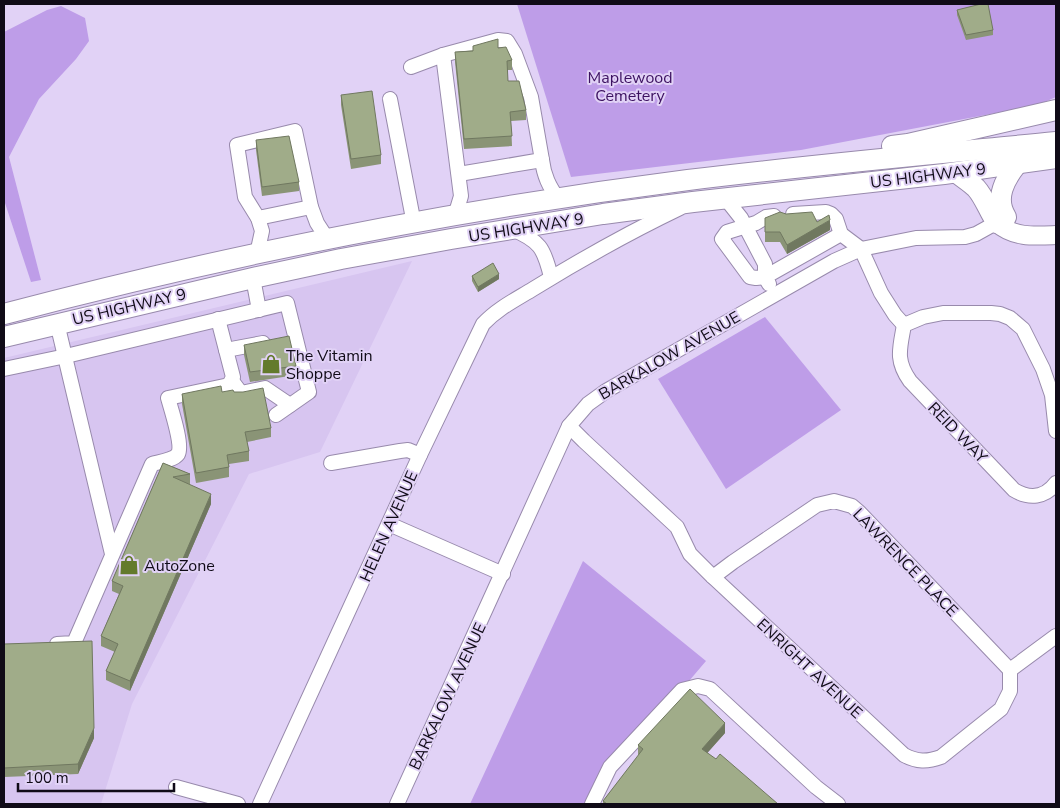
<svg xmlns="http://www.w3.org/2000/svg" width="1060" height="808" viewBox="0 0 1060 808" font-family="'Nunito Sans',sans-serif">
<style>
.built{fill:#d7c5f0}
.green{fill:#be9de8}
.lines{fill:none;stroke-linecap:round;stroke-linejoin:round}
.minor-casing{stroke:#988aac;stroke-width:16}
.major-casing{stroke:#988aac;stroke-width:20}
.highway-casing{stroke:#988aac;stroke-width:22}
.minor{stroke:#fff;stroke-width:14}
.major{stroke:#fff;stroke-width:18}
.highway{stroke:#fff;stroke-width:20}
.wall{fill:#8a9476}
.shaded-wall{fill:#707860}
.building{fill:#a0ac89;stroke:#707860}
.labels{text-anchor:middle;stroke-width:4;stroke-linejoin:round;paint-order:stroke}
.park-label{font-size:16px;fill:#3c1160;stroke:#e1d2f6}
.street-label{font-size:16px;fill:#100b17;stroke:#e1d2f6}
.poi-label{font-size:16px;fill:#100b17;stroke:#e1d2f6;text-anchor:start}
</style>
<rect width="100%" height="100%" fill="#e1d2f6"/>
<path class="built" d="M412,261L320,452L249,474L132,704L101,804H4V358Z"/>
<g class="green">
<path d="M517,4H1056V97L1038,105L801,150L571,177Z"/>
<path d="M61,6L85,18L89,41L76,59L39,99L9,157L41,280L31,282L4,200V32L47,10Z"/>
<path d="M765,317L841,410L726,489L658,379Z"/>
<path d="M583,561L706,661L598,788L592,804H470Z"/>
</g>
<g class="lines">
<defs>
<g id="minor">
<path d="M443,55L461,196L455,216"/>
<path d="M411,67L443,55L498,40L507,41L515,54L531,97L542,160L459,174"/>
<path d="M390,99L414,224"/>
<path d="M542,160C544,176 549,186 558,199"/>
<path d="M726,199L741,218L765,264V277L769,284"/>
<path d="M793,214L826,212L831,214L836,219L841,234L861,249L881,293L895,315L904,325"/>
<path d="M774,216L766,217L756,223L727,232L722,239L750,277L756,278L765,277L841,234"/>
<path d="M258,218L311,207"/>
<path d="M512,229C540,241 544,248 551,277"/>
<path d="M257,254L262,231L258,218L245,197L237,145L295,131L311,207L317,223L328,240"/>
<path d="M253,278L259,310"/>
<path d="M57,323L112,554"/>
<path d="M226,350L263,343"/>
<path d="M4,369L66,356L287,303L309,392L276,415"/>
<path d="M232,381L241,393L265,388L290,405"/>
<path d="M569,426L584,441L677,527L690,554L713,577L904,755C917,762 927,762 941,757L1001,709L1010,691V670L1056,636"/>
<path d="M1056,431L1052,395L1043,369L1023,329L1010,318L1000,314L991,313H943L923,317L904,325C900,348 895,360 910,381L1014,490C1029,499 1045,498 1056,483"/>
<path d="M331,463L400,451L408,450L420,455"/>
<path d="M389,524L503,574"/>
<path d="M713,577L733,562L817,505L834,501L852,506L859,512L1010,670"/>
<path d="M57,644L74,643L152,464C159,462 174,460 178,454C183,445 171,409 168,398L229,385L233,377L218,319"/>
<path d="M176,787L238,804"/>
<path d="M260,804L420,455L483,324C497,309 515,300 533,289C580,260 630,232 680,208"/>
<path d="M397,804L569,426L588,404L606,391L834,261L861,249L916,238L965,237L976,234L1003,219"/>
<path d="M592,804L610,767L682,690L698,686L710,689L816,787L838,804"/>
</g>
<path id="major" d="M997,223C1014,238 1035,236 1056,235"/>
<g id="highway">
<path d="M892,146L908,144L1056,110"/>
<path d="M957,173C963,178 970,182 976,188C985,198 989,212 997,223"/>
<path d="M1006,217C994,198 1005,179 1017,164"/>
<path d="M4,314C227,255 459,209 688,180C810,165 933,154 1056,142"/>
<path d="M4,337L253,278L341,259L451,239L603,214L693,202L944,174L1056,158"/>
</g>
</defs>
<use href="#minor" class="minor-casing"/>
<use href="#major" class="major-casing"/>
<use href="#highway" class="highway-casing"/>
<use href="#minor" class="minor"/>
<use href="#major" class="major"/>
<use href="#highway" class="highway"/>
</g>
<g class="wall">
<path d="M957,10L993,30V35L966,40L957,15Z"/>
<path d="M498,48L512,60V70H507L508,81L526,110V120L511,121L512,146L464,149L455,62V52Z"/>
<path d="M341,95L381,155V164L351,169L341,105Z"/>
<path d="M256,140L299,182V191L262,196L256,150Z"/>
<path d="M765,218L817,222L830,230L787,254L780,242H765Z"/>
<path d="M472,276L499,279L478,292L472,281Z"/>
<path d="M244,345L296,366V375L250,382L244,355Z"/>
<path d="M222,392H234L271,428V437L247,442L249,451V461L229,464V477L196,483L182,404V394Z"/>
<path d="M163,463L190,474V484H189L211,504L130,691L106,680V671L115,652L101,646V636L119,594L112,591V581Z"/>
<path d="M4,644L94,738L78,774L4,777Z"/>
<path d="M725,733L707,753L778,804H603V801L639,755H638V745Z"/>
</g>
<g class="shaded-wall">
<path d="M830,220V230L787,254V245Z"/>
<path d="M499,274V279L478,292V287Z"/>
<path d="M211,494V504L130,691V681Z"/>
<path d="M725,723V733L702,759V749Z"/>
<path d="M94,728V738L78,774V764Z"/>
</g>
<g class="building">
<path d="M981,4H988L993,30L966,35L957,10Z"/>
<path d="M498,39V48L506,47L512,60L507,61L508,81H519L526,110L510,112L512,136L464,139L455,52L473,51V46Z"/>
<path d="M372,91L381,155L351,159L341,95Z"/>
<path d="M289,136L299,182L262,187L256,140Z"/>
<path d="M780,212L786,214L812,212L817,222L829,215L830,220L787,245L780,232H765V218Z"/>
<path d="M493,263L499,274L478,287L472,276Z"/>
<path d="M289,336L296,366L250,372L244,345Z"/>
<path d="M221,386L222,392L233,390L234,392H243L263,388L271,428L245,432L249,451L227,455L229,467L196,473L182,394Z"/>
<path d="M163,463L190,474L173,477L211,494L130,681L106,671L118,644L101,636L123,586L112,581Z"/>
<path d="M92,641L94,728L78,764L4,768V644Z"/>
<path d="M690,689L725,723L702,749L716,759L720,754L778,804H607L603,801L643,749L638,745Z"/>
</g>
<defs>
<symbol id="shop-bare" viewBox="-9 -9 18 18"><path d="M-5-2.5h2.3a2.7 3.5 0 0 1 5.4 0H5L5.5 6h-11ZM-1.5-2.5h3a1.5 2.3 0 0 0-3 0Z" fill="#637a2c" stroke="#e1d2f6" stroke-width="2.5" paint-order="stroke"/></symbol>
</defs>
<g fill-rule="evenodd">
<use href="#shop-bare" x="257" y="350" width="28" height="28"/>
<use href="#shop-bare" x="115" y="551" width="28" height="28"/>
</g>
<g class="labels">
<g class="park-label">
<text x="630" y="83">Maplewood<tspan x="630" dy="18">Cemetery</tspan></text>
</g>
<g class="street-label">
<text transform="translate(928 175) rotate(-7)" y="6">US HIGHWAY 9</text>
<text transform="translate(526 227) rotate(-9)" y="6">US HIGHWAY 9</text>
<text transform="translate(129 306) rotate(-13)" y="6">US HIGHWAY 9</text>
<text transform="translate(669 355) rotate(-30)" y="6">BARKALOW AVENUE</text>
<text transform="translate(958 432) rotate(46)" y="6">REID WAY</text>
<text transform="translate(388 526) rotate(-66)" y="6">HELEN AVENUE</text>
<text transform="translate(906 562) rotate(46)" y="6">LAWRENCE PLACE</text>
<text transform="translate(810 668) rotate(43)" y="6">ENRIGHT AVENUE</text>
<text transform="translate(447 696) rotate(-65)" y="6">BARKALOW AVENUE</text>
</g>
<g class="poi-label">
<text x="286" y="361">The Vitamin<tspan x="286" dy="18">Shoppe</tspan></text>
<text x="144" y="571">AutoZone</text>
</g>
</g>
<rect width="1060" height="808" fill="none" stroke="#100b17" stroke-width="10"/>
<path d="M18 783v8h156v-8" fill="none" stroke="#100b17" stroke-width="2.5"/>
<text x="25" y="783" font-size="15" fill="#100b17" stroke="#e1d2f6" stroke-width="4" paint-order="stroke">100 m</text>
</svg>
